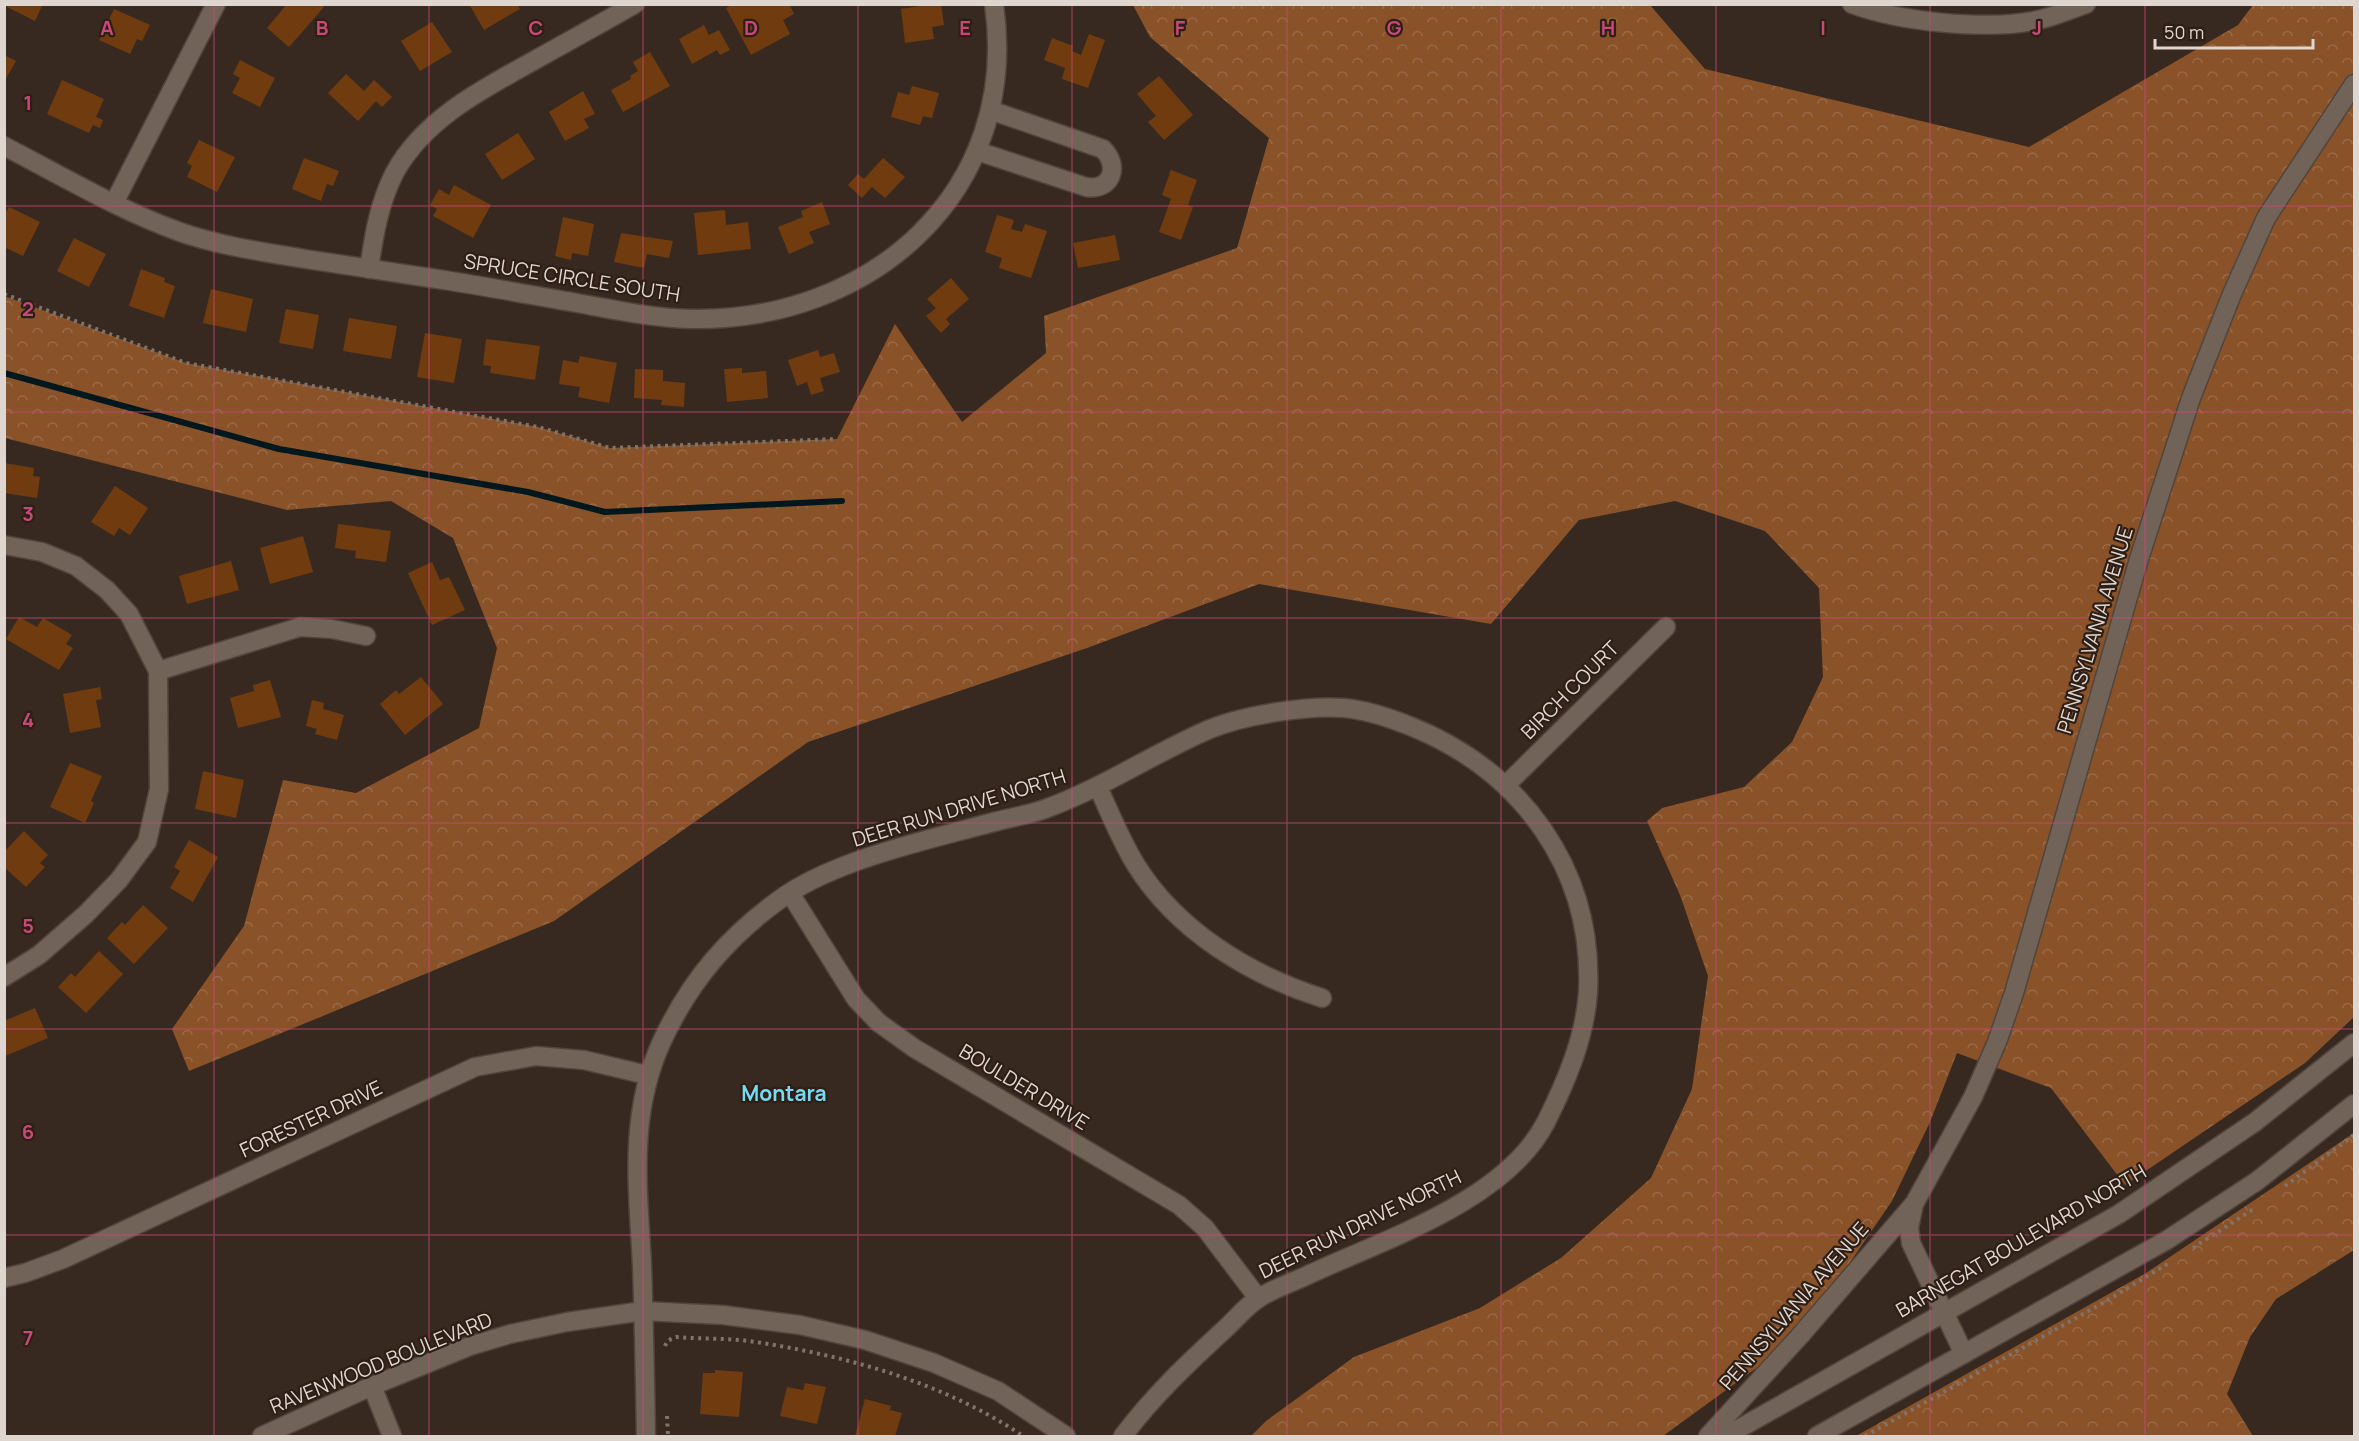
<svg xmlns="http://www.w3.org/2000/svg" width="2359" height="1441" viewBox="0 0 2359 1441" font-family="Manrope,sans-serif">
<style>
.forest{fill:url(#forest-crowns)}
.lines{fill:none;stroke-linecap:round;stroke-linejoin:round}
.stream{stroke:#00171e;stroke-width:6}
.building{fill:#703c0f}
.minor-casing{stroke:#50453d;stroke-width:21}
.tertiary-casing{stroke:#50453d;stroke-width:21}
.path{stroke:#7f746c;stroke-width:4;stroke-dasharray:3 4.5;stroke-linecap:butt}
.minor{stroke:#726358;stroke-width:18}
.tertiary{stroke:#726358;stroke-width:18}
.grid{fill:none;stroke:#c94878;stroke-width:1.5;stroke-opacity:0.55}
.labels{text-anchor:middle;stroke-width:4.5;stroke-linejoin:round;paint-order:stroke}
.street-label{font-size:20px;fill:#dfd6d0;stroke:#2d1f16}
.neighbourhood-label{font-size:21px;font-weight:bold;fill:#76daf4;stroke:#2d1f16}
.grid-label{font-size:20px;text-anchor:middle;font-weight:bold;fill:#c94878;stroke:#2d1f16;stroke-width:4.5;stroke-linejoin:round;paint-order:stroke}
</style>
<defs>
<pattern id="forest-crowns" width="20" height="18" patternUnits="userSpaceOnUse" patternTransform="scale(1.5)"><rect width="20" height="18" fill="#895229"/><path d="M2 6a3 3 0 1 1 6 0M12 15a3 3 0 1 1 6 0" fill="none" stroke="#996a47"/></pattern>
</defs>
<rect width="100%" height="100%" fill="#372920"/>
<g class="forest">
<path d="M1133,5H1650L1705,69L2029,147L2238,25L2253,5H2354V1017L2305,1063L2125,1185L2051,1088L1957,1053L1930,1122L1892,1201L1799,1337L1663,1436H1251L1266,1421L1354,1357L1480,1308L1561,1258L1651,1178L1692,1089L1708,976L1680,895L1647,821L1662,808L1744,787L1792,742L1823,677L1819,588L1765,531L1675,501L1579,520L1491,624L1259,584L1087,648L808,742L554,921L189,1071L172,1029L244,926L283,780L356,793L479,728L497,648L453,538L391,501L287,510L5,438L4,296L186,363L538,427L610,448L837,439L895,324L962,422L1046,353L1044,316L1237,248L1269,138L1150,37Z"/>
<path d="M2354,1133V1250L2276,1299L2250,1337L2227,1394L2253,1436H1856L2146,1273Z"/>
</g>
<g class="lines">
<path class="stream" d="M4,373L279,449L528,492L605,512L842,501"/>
</g>
<g class="building">
<path d="M9,4H43L35,21L7,7Z"/>
<path d="M287,4H321L324,7L289,47L267,28Z"/>
<path d="M469,4H517L520,9L484,30Z"/>
<path d="M733,4H789L794,14L783,20L790,34L751,55L726,8Z"/>
<path d="M933,4H941L944,25L932,27L934,39L905,43L901,9Z"/>
<path d="M114,9L150,25L142,41L137,39L130,54L99,40Z"/>
<path d="M432,22L452,52L420,71L401,41Z"/>
<path d="M704,25L709,35L719,30L730,50L720,55L717,50L692,64L679,39Z"/>
<path d="M1089,34L1105,40L1088,88L1062,79L1065,68L1044,60L1052,38L1073,46L1072,51L1081,55Z"/>
<path d="M650,52L670,86L623,112L611,90L631,79L630,76L638,71L633,62Z"/>
<path d="M4,55L16,61L4,82Z"/>
<path d="M240,60L275,78L260,107L232,93L240,78L233,74Z"/>
<path d="M346,74L364,91L374,80L392,97L382,107L376,101L358,121L328,93Z"/>
<path d="M1159,76L1193,115L1164,140L1148,122L1156,116L1137,94Z"/>
<path d="M62,80L104,99L96,117L103,120L100,128L93,125L89,133L47,114Z"/>
<path d="M912,86L939,93L932,118L923,116L920,125L891,117L898,92L909,95Z"/>
<path d="M583,91L595,114L584,119L589,128L565,141L549,112Z"/>
<path d="M518,133L535,159L502,180L485,154Z"/>
<path d="M199,140L235,157L217,192L187,177L192,166L187,163Z"/>
<path d="M304,158L339,171L333,186L327,184L321,201L292,189Z"/>
<path d="M883,158L905,177L885,198L872,187L862,198L848,185L858,174L864,179Z"/>
<path d="M1171,170L1197,180L1188,205L1193,207L1181,240L1159,232L1171,199L1162,195Z"/>
<path d="M454,185L491,205L473,238L433,216L437,209L430,205L439,189L449,195Z"/>
<path d="M822,202L830,224L809,232L814,243L789,254L778,227L803,217L801,211Z"/>
<path d="M9,207L40,222L23,256L4,247V215Z"/>
<path d="M725,210L726,225L748,222L751,249L698,255L694,213Z"/>
<path d="M997,215L1014,220L1011,229L1022,232L1025,224L1047,231L1031,278L999,268L1002,258L985,252Z"/>
<path d="M563,217L594,224L588,256L572,253L571,260L555,256Z"/>
<path d="M621,233L673,241L669,258L647,254L644,268L614,262Z"/>
<path d="M1115,235L1120,260L1078,268L1073,243Z"/>
<path d="M74,238L106,254L89,287L57,271Z"/>
<path d="M141,269L165,278L164,282L175,286L164,318L129,306Z"/>
<path d="M951,278L969,299L946,319L950,324L941,333L926,316L936,308L927,299Z"/>
<path d="M211,289L253,299L246,332L203,323Z"/>
<path d="M286,309L319,315L313,349L279,343Z"/>
<path d="M349,318L397,326L391,359L343,351Z"/>
<path d="M425,333L462,339L454,383L417,377Z"/>
<path d="M486,339L540,346L535,380L490,373L491,366L483,365Z"/>
<path d="M818,350L820,357L834,353L840,372L820,378L824,391L811,395L807,382L797,386L788,360Z"/>
<path d="M580,356L617,363L609,403L578,397L580,387L559,384L563,360L578,363Z"/>
<path d="M742,368V373L766,371L768,398L727,402L724,369Z"/>
<path d="M635,369L663,370V381L685,383L684,407L661,405L662,400L634,398Z"/>
<path d="M4,463L34,468L33,476L40,477L37,498L4,493Z"/>
<path d="M115,486L148,508L130,535L119,528L114,536L91,522Z"/>
<path d="M338,524L391,531L386,562L355,558L356,551L335,548Z"/>
<path d="M303,536L313,572L270,584L260,548Z"/>
<path d="M231,561L239,590L187,604L179,576Z"/>
<path d="M432,562L440,580L449,577L465,610L432,625L408,573Z"/>
<path d="M19,617L37,627L43,618L72,635L66,644L73,648L59,670L6,639Z"/>
<path d="M421,677L443,704L405,735L380,704L396,690L399,694Z"/>
<path d="M270,680L281,717L238,728L230,698L254,691L253,685Z"/>
<path d="M100,687L102,699L96,700L101,727L70,733L63,694Z"/>
<path d="M312,700L324,703L323,709L344,715L337,740L315,734L317,729L306,726Z"/>
<path d="M70,763L102,776L91,801L94,803L85,823L50,807Z"/>
<path d="M203,771L244,780L236,818L195,809Z"/>
<path d="M24,831L48,855L40,863L45,867L26,887L4,867V852Z"/>
<path d="M189,840L218,857L193,902L170,888L180,871L174,867Z"/>
<path d="M143,905L168,928L134,964L107,938L122,922L125,925Z"/>
<path d="M99,951L123,974L86,1013L58,987L71,973L75,977Z"/>
<path d="M35,1008L48,1038L5,1056L4,1021Z"/>
<path d="M715,1370L743,1372L739,1417L700,1414L703,1373H715Z"/>
<path d="M805,1383L826,1387L817,1424L780,1416L787,1387L803,1390Z"/>
<path d="M865,1399L891,1406L890,1410L902,1413L895,1436H855Z"/>
</g>
<g class="lines">
<defs>
<g id="minor">
<path d="M1852,4C1900,22 1983,30 2033,21C2051,18 2069,10 2086,4"/>
<path d="M4,146C62,176 119,210 180,232C220,246 264,252 305,259C352,266 398,273 444,280C488,287 532,295 577,303C615,310 653,318 691,319C871,322 1021,192 994,4"/>
<path d="M977,151L1086,187C1112,191 1120,166 1103,149L990,110"/>
<path d="M114,203L216,4"/>
<path d="M369,269C374,235 379,203 395,172C425,118 483,89 535,60C569,41 602,23 635,4"/>
<path d="M4,545L42,552L76,566L107,590L129,614L158,671L159,789L147,842L119,880L86,914L39,955L4,977"/>
<path d="M158,671L300,627L332,629L366,636"/>
<path d="M1506,785L1666,627"/>
<path d="M1098,787C1110,813 1121,841 1136,865C1177,931 1250,975 1322,998"/>
<path d="M790,893L856,999L879,1023L914,1048L1179,1205L1205,1228L1258,1298"/>
<path d="M4,1278L25,1273L63,1259L475,1067L536,1056L584,1060L647,1075"/>
<path d="M1964,1354L1911,1243L1909,1228L1914,1204L1973,1097L1997,1042L2014,993L2139,559L2191,398L2232,294L2266,218L2354,84"/>
<path d="M372,1386L392,1436"/>
<path d="M262,1436L372,1386L470,1346L510,1334L567,1322L643,1311L723,1315L800,1325L865,1340L934,1363L998,1391L1066,1436"/>
<path d="M646,1436C645,1379 644,1322 642,1265C638,1187 628,1115 662,1041C691,979 730,934 786,895C840,859 927,840 990,823C1008,818 1028,815 1045,809C1103,788 1154,753 1210,729C1244,715 1308,705 1344,708C1366,710 1390,718 1410,726C1522,771 1594,870 1588,992C1585,1038 1566,1082 1546,1122C1506,1200 1386,1239 1310,1274C1294,1282 1274,1288 1259,1298C1246,1306 1236,1319 1225,1329C1188,1363 1153,1396 1123,1436"/>
<path d="M1708,1436L1799,1337L1913,1205"/>
</g>
<g id="tertiary">
<path d="M1726,1436L2119,1214L2255,1122L2354,1043"/>
<path d="M1817,1436L2167,1240L2257,1181L2354,1104"/>
</g>
</defs>
<use href="#minor" class="minor-casing"/>
<use href="#tertiary" class="tertiary-casing"/>
<g class="path">
<path d="M4,294L186,363L538,427L610,448L837,439"/>
<path d="M2285,1186L2354,1135"/>
<path d="M2193,1248L2255,1208"/>
<path d="M665,1346L667,1341L676,1337C700,1339 725,1338 749,1341C844,1355 943,1382 1023,1436"/>
<path d="M667,1416L668,1436"/>
<path d="M1865,1436L2101,1304L2169,1263"/>
</g>
<use href="#minor" class="minor"/>
<use href="#tertiary" class="tertiary"/>
</g>
<path class="grid" d="M214,4V1436M429,4V1436M643,4V1436M858,4V1436M1072,4V1436M1287,4V1436M1501,4V1436M1716,4V1436M1930,4V1436M2145,4V1436M4,206H2354M4,412H2354M4,618H2354M4,823H2354M4,1029H2354M4,1235H2354"/>
<g class="labels">
<g class="street-label">
<text transform="translate(572 278) rotate(9)" y="7">SPRUCE CIRCLE SOUTH</text>
<text transform="translate(2095 630) rotate(-73)" y="7">PENNSYLVANIA AVENUE</text>
<text transform="translate(1570 690) rotate(-45)" y="7">BIRCH COURT</text>
<text transform="translate(959 808) rotate(-17)" y="7">DEER RUN DRIVE NORTH</text>
<text transform="translate(1024 1087) rotate(31)" y="7">BOULDER DRIVE</text>
<text transform="translate(311 1119) rotate(-25)" y="7">FORESTER DRIVE</text>
<text transform="translate(1360 1224) rotate(-26)" y="7">DEER RUN DRIVE NORTH</text>
<text transform="translate(2021 1241) rotate(-30)" y="7">BARNEGAT BOULEVARD NORTH</text>
<text transform="translate(1794 1306) rotate(-49)" y="7">PENNSYLVANIA AVENUE</text>
<text transform="translate(381 1363) rotate(-22)" y="7">RAVENWOOD BOULEVARD</text>
</g>
<g class="neighbourhood-label">
<text x="784" y="1101">Montara</text>
</g>
</g>
<g class="grid-label">
<text x="107" y="35">A</text>
<text x="322" y="35">B</text>
<text x="536" y="35">C</text>
<text x="751" y="35">D</text>
<text x="965" y="35">E</text>
<text x="1180" y="35">F</text>
<text x="1394" y="35">G</text>
<text x="1608" y="35">H</text>
<text x="1823" y="35">I</text>
<text x="2037" y="35">J</text>
<text x="28" y="110">1</text>
<text x="28" y="316">2</text>
<text x="28" y="521">3</text>
<text x="28" y="727">4</text>
<text x="28" y="933">5</text>
<text x="28" y="1139">6</text>
<text x="28" y="1345">7</text>
</g>
<rect width="2359" height="1441" fill="none" stroke="#dfd6d0" stroke-width="12"/>
<path d="M2155 39v9h158v-9" fill="none" stroke="#dfd6d0" stroke-width="3"/>
<text x="2164" y="39" font-size="18" fill="#dfd6d0" stroke="#2d1f16" stroke-width="4.5" paint-order="stroke">50 m</text>
</svg>
